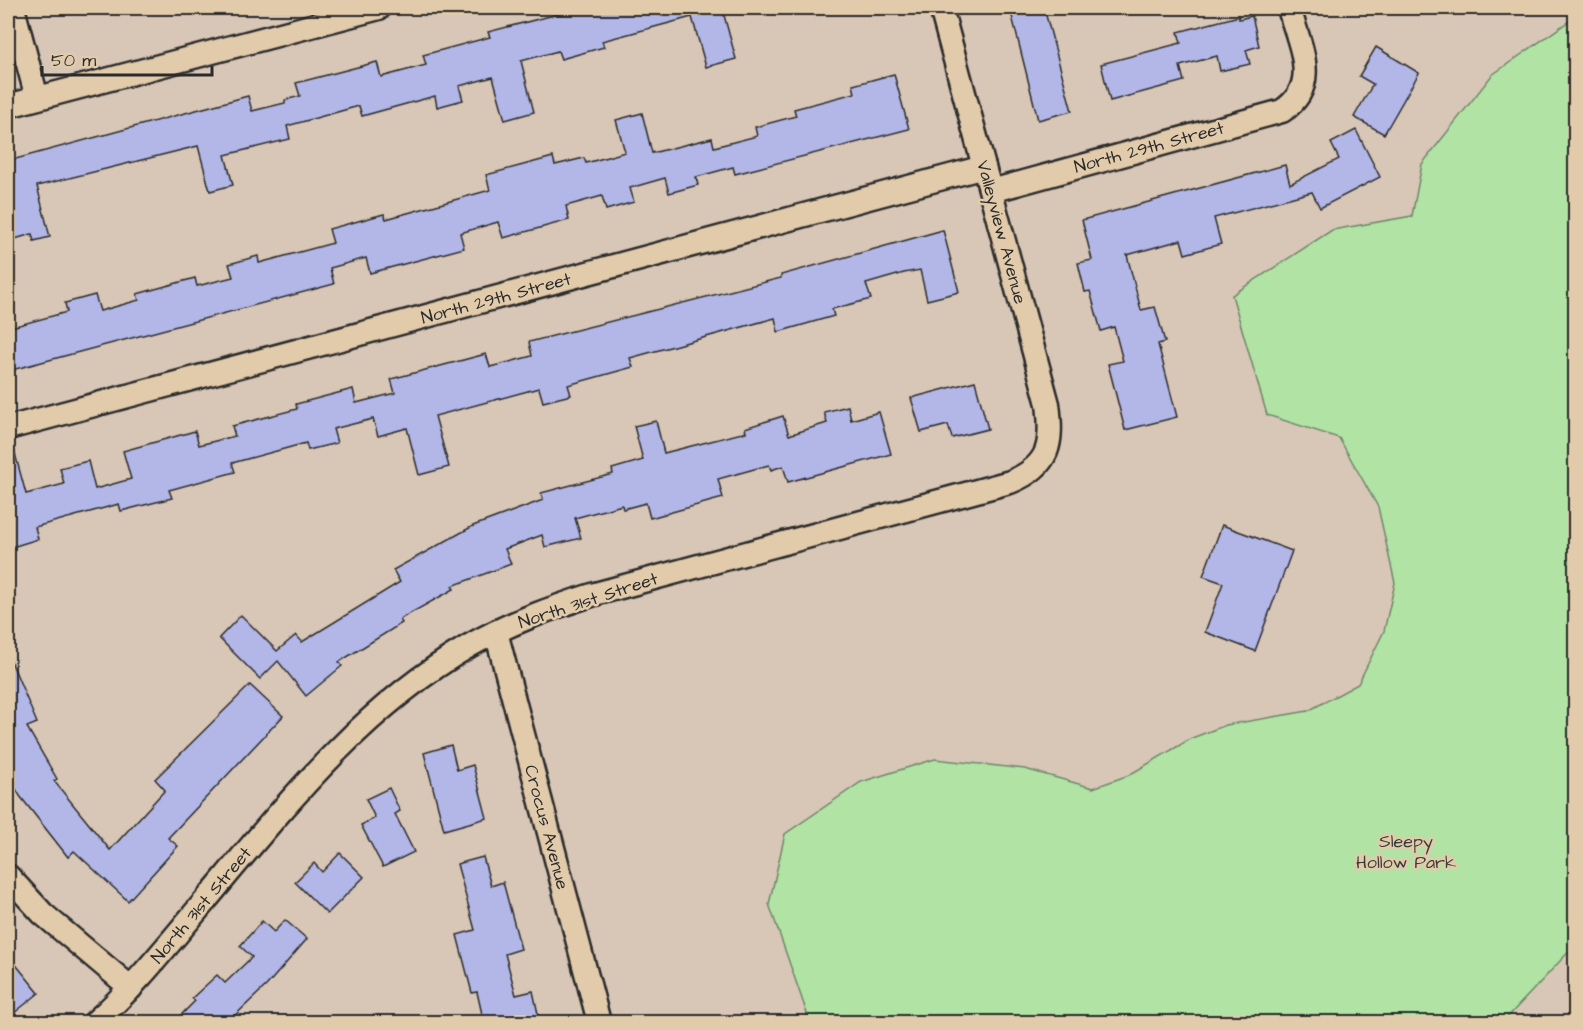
<svg xmlns="http://www.w3.org/2000/svg" width="1583" height="1030" viewBox="0 0 1583 1030" font-family="'Architects Daughter',sans-serif">
<style>
.green{fill:#b0e3a4;stroke:#6e8768;stroke-width:1.5}
.building{fill:#b2b7e8;stroke:#2b2b2b;stroke-width:1.5}
.lines{fill:none;stroke-linecap:round;stroke-linejoin:round}
.street-casing{stroke:#2b2b2b;stroke-width:27}
.street{stroke:#e2cbab;stroke-width:22}
.labels{text-anchor:middle;stroke-width:5;stroke-linejoin:round;paint-order:stroke}
.street-label{font-size:18px;fill:#2b2b2b;stroke:#e2cbab}
.park-label{font-size:18px;fill:#383d37;stroke:#e2cbab}
</style>
<rect width="100%" height="100%" fill="#d8c7b7"/>
<filter id="ink" filterUnits="userSpaceOnUse"><feTurbulence type="fractalNoise" baseFrequency=".0167" numOctaves="2"/><feDisplacementMap in="SourceGraphic" scale="12" xChannelSelector="R" yChannelSelector="G"/><feConvolveMatrix kernelMatrix="1 2 1 2 8 2 1 2 1" color-interpolation-filters="sRGB"/></filter>
<g filter="url(#ink)">
<path class="green" d="M1575,17V945L1503,1022H1127L1094,1016L1086,1022H810L769,904L785,834L861,782L935,759L1025,769L1093,788L1129,775L1192,738L1226,725L1308,711L1358,684L1384,631L1395,583L1378,507L1339,438L1267,415L1232,295L1332,230L1412,216L1422,164L1492,75Z"/>
<g class="building">
<path d="M581,8H722L736,59L706,67L692,17L602,41L604,47L561,59L558,51L521,61L534,112L505,120L493,77L459,86L463,100L437,107L435,96L362,116L359,106L287,126L290,139L225,155L233,185L210,191L198,146L37,186L50,237L34,241L32,234L8,241V161L248,96L252,111L285,103V100L300,96L296,83L377,62L381,77L426,65L423,55L490,37L488,32Z"/>
<path d="M1010,8H1044L1072,111L1038,120Z"/>
<path d="M1239,16V19L1252,16L1259,46L1246,50L1250,64L1220,71L1217,56L1180,66L1184,81L1110,101L1101,64L1181,43L1178,32Z"/>
<path d="M1376,47L1419,73L1384,134L1354,117L1373,84L1359,76Z"/>
<path d="M894,74L909,129L735,174L733,167L696,177L698,185L669,193L665,178L630,188L634,202L606,210L602,196L566,206L569,220L503,238L498,222L460,233L464,248L370,273L366,258L330,268L334,284L8,371V328L67,312L65,303L95,295L100,311L139,300L137,294L195,278L197,286L233,277L229,264L258,256L259,263L333,243L329,229L384,214L386,219L490,190L486,175L553,157L555,165L584,158L586,163L625,152L616,120L642,113L652,153L712,138L714,147L757,136L755,127L796,116L794,109L855,93L853,85Z"/>
<path d="M1356,130L1380,177L1320,208L1312,192L1214,218L1221,244L1185,254L1181,240L1127,255L1141,310L1155,307L1165,342L1158,344L1177,417L1125,430L1108,364L1123,361L1114,327L1101,331L1090,291L1085,292L1078,263L1092,260L1082,220L1285,165L1290,184L1339,159L1331,143Z"/>
<path d="M943,230L959,292L927,300L920,270L904,273L866,284L871,299L832,309L834,316L778,332L775,318L630,358L633,367L568,385L571,395L543,402L539,388L435,416L449,467L419,475L407,428L378,436L373,419L333,429L337,443L308,450L306,443L232,463L235,472L169,490L172,498L121,511L119,504L35,527L38,539L12,547L8,529V447L13,446L26,494L64,484L60,468L88,461L95,489L131,479L123,451L195,431L199,445L235,436L232,426L297,409L296,404L353,389L356,403L395,393L391,379L486,354L490,367L532,356L529,342L781,278V275Z"/>
<path d="M975,381L988,429L952,438L948,425L921,432L911,398Z"/>
<path d="M848,406L851,420L879,412L891,454L788,482L783,466L771,470L769,465L718,479L723,498L650,518L646,503L623,509L622,505L575,518L581,538L545,547L542,535L505,549L511,564L452,586L454,589L400,619L402,623L339,662L342,666L306,696L278,661L260,679L219,638L241,615L277,651L296,635L302,642L400,582L393,570L473,526L543,500L541,493L613,474L612,469L643,460L634,426L656,421L664,453L746,432L745,428L783,416L789,435L827,423L824,412Z"/>
<path d="M1222,525L1292,551L1255,651L1205,632L1223,583L1203,576Z"/>
<path d="M8,654L37,723L27,727L57,779L54,781L110,850L165,790L155,779L250,685L283,716L168,838L178,846L128,901L74,851L68,857L20,796L8,775Z"/>
<path d="M451,745L457,770L473,765L487,818L444,830L424,753Z"/>
<path d="M389,788L400,811L395,814L414,852L383,867L361,825L375,818L366,799Z"/>
<path d="M340,853L364,877L327,914L295,882L314,863L322,872Z"/>
<path d="M483,857L491,886L503,882L521,949L505,954L516,995L533,991L540,1023H484L477,992L472,993L457,935L475,930L457,864Z"/>
<path d="M285,920L307,939L267,985L227,1023H173L195,1001L192,998L217,975L225,983L252,957L240,946L262,921L274,932Z"/>
<path d="M8,955L39,993L8,1018Z"/>
</g>
<g class="lines">
<defs>
<g id="street">
<path d="M13,8L37,98"/>
<path d="M8,106L379,8"/>
<path d="M991,191L1282,111C1322,85 1299,45 1289,8"/>
<path d="M8,428L984,167"/>
<path d="M496,632L599,1022"/>
<path d="M8,876L43,914L131,988"/>
<path d="M95,1022C136,986 169,943 205,901C284,807 361,709 469,646C509,623 551,608 595,594L1010,482C1050,466 1053,444 1048,404L941,8"/>
</g>
</defs>
<use href="#street" class="street-casing"/>
<use href="#street" class="street"/>
</g>
</g>
<g class="labels">
<g class="street-label">
<text transform="translate(1149 147) rotate(-15)" y="6">North 29th Street</text>
<text transform="translate(1002 232) rotate(75)" y="6">Valleyview Avenue</text>
<text transform="translate(496 298) rotate(-15)" y="6">North 29th Street</text>
<text transform="translate(588 600) rotate(-18)" y="6">North 31st Street</text>
<text transform="translate(547 827) rotate(75)" y="6">Crocus Avenue</text>
<text transform="translate(201 905) rotate(-50)" y="6">North 31st Street</text>
</g>
<g class="park-label">
<text x="1406" y="847">Sleepy<tspan x="1406" dy="21">Hollow Park</tspan></text>
</g>
</g>
<rect width="1583" height="1030" fill="none" stroke="#e2cbab" stroke-width="30"/>
<rect x="15" y="15" width="1553" height="1000" fill="none" stroke="#2b2b2b" stroke-width="2" filter="url(#ink)"/>
<path d="M42 66v9h170v-9" fill="none" stroke="#2b2b2b" stroke-width="3"/>
<text x="51" y="66" font-size="18" fill="#2b2b2b" stroke="#e2cbab" stroke-width="4.5" paint-order="stroke">50 m</text>
</svg>
